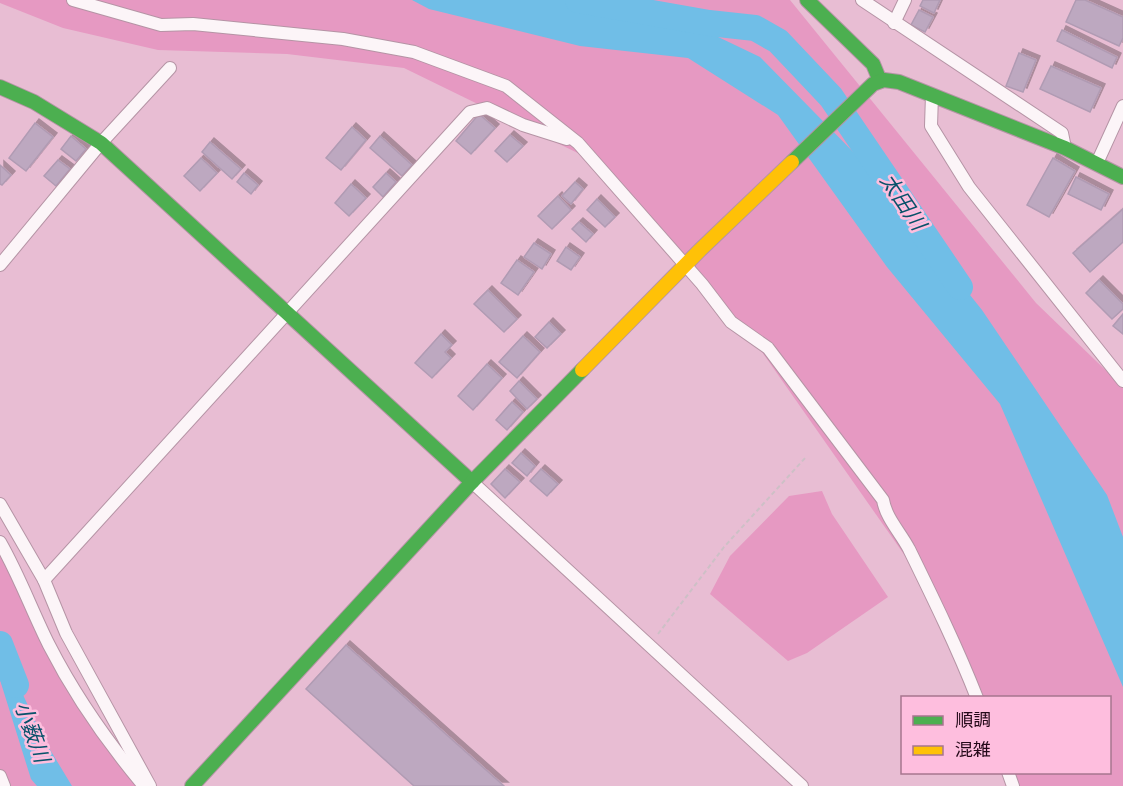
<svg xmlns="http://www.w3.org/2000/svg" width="1123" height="786" viewBox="0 0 1123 786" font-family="'Crimson Pro','Noto Sans JP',serif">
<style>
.green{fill:#e699c2}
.water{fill:#70bee7}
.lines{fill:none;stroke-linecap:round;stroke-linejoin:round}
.river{stroke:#70bee7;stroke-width:26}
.building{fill:#bda8c0;stroke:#b09bb3;stroke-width:1.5;filter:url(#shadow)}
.street-casing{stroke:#b594a5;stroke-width:14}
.fast-casing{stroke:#b594a5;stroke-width:16}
.slow-casing{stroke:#b594a5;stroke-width:16}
.path{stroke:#cdc0c6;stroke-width:2;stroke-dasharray:4.5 3;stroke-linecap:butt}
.street{stroke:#fcf5f8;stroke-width:12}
.fast{stroke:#4caf50;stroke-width:14}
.slow{stroke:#ffc107;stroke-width:14}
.labels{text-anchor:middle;stroke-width:5;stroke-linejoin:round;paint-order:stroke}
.water-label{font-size:21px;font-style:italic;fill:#08526a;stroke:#febede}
</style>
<defs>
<filter id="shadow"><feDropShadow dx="4" dy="-4" stdDeviation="0" flood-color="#0004"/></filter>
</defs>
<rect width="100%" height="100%" fill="#e8bdd3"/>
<g class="green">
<path d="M0,0H790L1036,303L1123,387V786H1007L1002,773L1110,772V698L972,697L929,590L741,322H731L590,159L404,68L287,54L158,50L63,28L0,3Z"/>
<path d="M822,491L832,514L888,597L807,653L788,661L710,594L730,556L789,496Z"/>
<path d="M0,542L69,680L150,786H0Z"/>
</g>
<g class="water">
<path d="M412,0H641L760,57L866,165L982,310L1107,495L1123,537V687L1000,404L887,267L778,115L688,58L580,46L429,9Z"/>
<path d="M0,645L43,738L72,786H37L31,779L0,680Z"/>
</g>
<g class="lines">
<g class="river">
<path d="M578,0L709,23L755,28L778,41L831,97L960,287"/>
<path d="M0,644L16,685"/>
</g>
</g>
<g class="building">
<path d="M923,0H940L934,13L920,6Z"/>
<path d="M1076,0H1085L1123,17V38L1119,46L1066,22Z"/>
<path d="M919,10L933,17L925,32L911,25Z"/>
<path d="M1062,30L1117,57L1112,68L1057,41Z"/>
<path d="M1019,53L1036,60L1023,92L1006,86Z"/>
<path d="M1051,66L1101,88L1090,112L1040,89Z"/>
<path d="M479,114L495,128L471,154L456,141Z"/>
<path d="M35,123L53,137L26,171L9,158Z"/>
<path d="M352,127L366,140L341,170L326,158Z"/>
<path d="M510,135L523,146L507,162L495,151Z"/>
<path d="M71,136L86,149L76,161L61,149Z"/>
<path d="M380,136L412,165L402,176L370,148Z"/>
<path d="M210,142L241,169L232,179L202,152Z"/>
<path d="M201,158L217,173L200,191L184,176Z"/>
<path d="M1053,158L1075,171L1049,217L1027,205Z"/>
<path d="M58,160L70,169L56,186L44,176Z"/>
<path d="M0,165L11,175L2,185L0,184Z"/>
<path d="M244,173L258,185L251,194L237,182Z"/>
<path d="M386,173L396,182L383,197L373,187Z"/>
<path d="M1076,177L1109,194L1101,210L1068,194Z"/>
<path d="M575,182L583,189L571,204L562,196Z"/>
<path d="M351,184L366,198L349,216L335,203Z"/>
<path d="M558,196L571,210L552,229L538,216Z"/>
<path d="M597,199L615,217L605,227L587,210Z"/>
<path d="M1123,209V242L1090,272L1073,253Z"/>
<path d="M579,222L593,234L586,242L572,229Z"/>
<path d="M534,243L551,254L542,269L524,257Z"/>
<path d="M566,247L580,257L571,270L557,261Z"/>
<path d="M517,260L534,272L518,295L501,283Z"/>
<path d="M1099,280L1123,304V309L1112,319L1086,293Z"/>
<path d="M488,290L517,319L504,332L474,304Z"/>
<path d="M1123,314V334L1113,326Z"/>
<path d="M549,322L561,334L547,348L535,337Z"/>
<path d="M441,334L452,345L445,352L451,358L432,378L415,363Z"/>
<path d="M523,336L540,352L517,378L499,362Z"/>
<path d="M487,364L502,378L473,410L458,396Z"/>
<path d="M519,381L537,399L527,409L510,391Z"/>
<path d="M512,402L523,412L507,430L496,420Z"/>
<path d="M521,453L535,466L527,476L512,463Z"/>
<path d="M505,469L520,482L505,498L491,484Z"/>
<path d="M541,469L558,484L547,496L530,481Z"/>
<path d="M346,645L504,786H414L306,689Z"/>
</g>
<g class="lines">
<defs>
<g id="street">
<path d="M73,0L161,25L193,24L343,39L414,52L506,86L578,143L702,284L731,322L768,348L883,500C886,518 900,532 909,549C933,598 957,647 977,698"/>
<path d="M862,0L1062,133L1065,148"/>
<path d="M894,23L905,0"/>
<path d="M932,95L931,126L969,187L1123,381"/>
<path d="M1097,163L1123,106"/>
<path d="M0,265L101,143L170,68"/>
<path d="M472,482L802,786"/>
<path d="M0,504L44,580L66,633L150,786"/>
<path d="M0,542C19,575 32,611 49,645C75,696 108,743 144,786"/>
<path d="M44,580L470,112L487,108L523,125L567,139"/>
<path d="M1008,772L1013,786"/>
<path d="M0,776L4,786"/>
</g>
<g id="fast">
<path d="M807,0L873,64L880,81"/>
<path d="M0,87L34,102L101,143L472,482"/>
<path d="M792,162L873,84L884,80L899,82L1065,148L1123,177"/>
<path d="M192,786L472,482L582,370"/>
</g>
<path id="slow" d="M582,370L700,250L792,162"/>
</defs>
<use href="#street" class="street-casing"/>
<use href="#fast" class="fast-casing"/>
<use href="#slow" class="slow-casing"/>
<path class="path" d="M658,634L724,547L806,457"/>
<use href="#street" class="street"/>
<use href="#fast" class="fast"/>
<use href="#slow" class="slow"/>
</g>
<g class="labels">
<g class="water-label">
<text transform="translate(903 202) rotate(56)" y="7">太田川</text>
<text transform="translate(32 732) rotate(70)" y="7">小薮川</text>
</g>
</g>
<rect x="901" y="696" width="210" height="78" fill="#febede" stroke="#a7768f" stroke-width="1.5"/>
<rect x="913" y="716" width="30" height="9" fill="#4caf50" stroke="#a7768f" stroke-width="1.5"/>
<text x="955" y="726" font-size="18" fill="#240919">順調</text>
<rect x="913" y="746" width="30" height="9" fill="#ffc107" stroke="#a7768f" stroke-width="1.5"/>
<text x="955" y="756" font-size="18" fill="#240919">混雑</text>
</svg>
